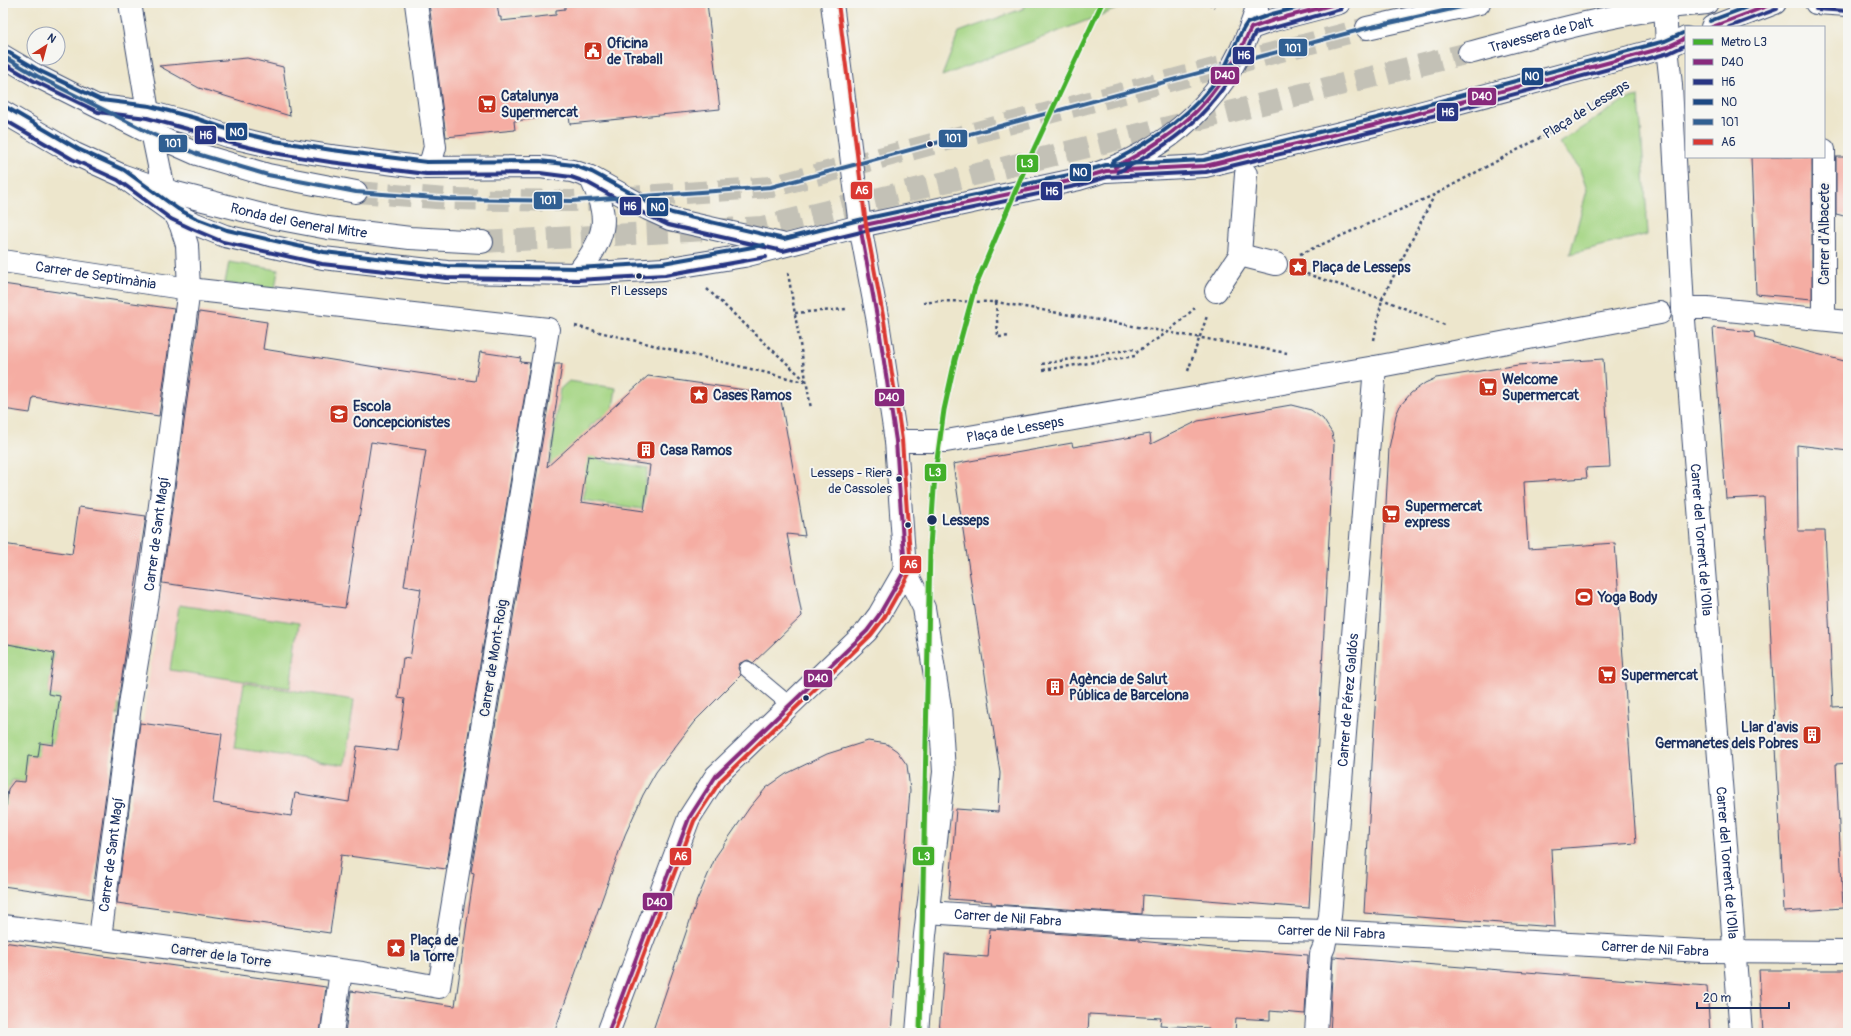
<svg xmlns="http://www.w3.org/2000/svg" width="1851" height="1036" viewBox="0 0 1851 1036" font-family="Pangolin,sans-serif">
<style>
.built{fill:#f7d0c9}
.green{fill:#a5d584;stroke:#608271}
.building{fill:#f5ada3;fill-rule:evenodd}
.lines{fill:none;stroke-linecap:round;stroke-linejoin:round}
.primary-tunnel{stroke:#c3c1b6;stroke-width:22;stroke-dasharray:22 11;stroke-linecap:butt}
.lane-casing{stroke:#3a4a6e;stroke-width:17}
.street-casing{stroke:#3a4a6e;stroke-width:24}
.secondary-casing{stroke:#3a4a6e;stroke-width:24}
.primary-casing{stroke:#3a4a6e;stroke-width:24}
.path{stroke:#3a4a6e;stroke-width:2.5;stroke-dasharray:3 3;stroke-linecap:butt}
.lane{stroke:#fff;stroke-width:15}
.street{stroke:#fff;stroke-width:22}
.secondary{stroke:#fff;stroke-width:22}
.primary{stroke:#fff;stroke-width:22}
.bus-1-casing{stroke:#f6f6f2;stroke-width:7}
.bus-2-casing{stroke:#f6f6f2;stroke-width:7}
.bus-3-casing{stroke:#f6f6f2;stroke-width:7}
.bus-4-casing{stroke:#f6f6f2;stroke-width:7}
.bus-5-casing{stroke:#f6f6f2;stroke-width:7}
.bus-1{stroke:#88297c;stroke-width:4}
.bus-2{stroke:#283583;stroke-width:4}
.bus-3{stroke:#1c4883;stroke-width:4}
.bus-4{stroke:#305f92;stroke-width:4}
.bus-5{stroke:#da3832;stroke-width:4}
.metro-1-casing{stroke:#f6f6f2;stroke-width:8}
.metro-1{stroke:#43b02a;stroke-width:5}
.bus-dot{fill:#1b2f5e;stroke:#f6f6f2;stroke-width:1.5}
.labels{text-anchor:middle;stroke-width:4;stroke-linejoin:round;paint-order:stroke}
.bus-label{font-size:13px;fill:#1b2f5e;stroke:#f6f6f2}
.street-label{font-size:14px;fill:#1b2f5e;stroke:#f6f6f2}
.poi-label{font-size:14px;font-weight:bold;fill:#1b2f5e;stroke:#f6f6f2;text-anchor:start}
.stop-label{font-size:14px;font-weight:bold;fill:#1b2f5e;stroke:#f6f6f2;text-anchor:start}
.line-badge{stroke:#f6f6f2;stroke-width:1.5}
.badge-label{font-size:11px;text-anchor:middle;font-weight:bold;fill:#fff}
</style>
<rect width="100%" height="100%" fill="#f6f6f2"/>
<filter id="ink" filterUnits="userSpaceOnUse"><feTurbulence type="fractalNoise" baseFrequency=".025" numOctaves="2"/><feDisplacementMap in="SourceGraphic" scale="8" xChannelSelector="R" yChannelSelector="G"/><feConvolveMatrix kernelMatrix="1 2 1 2 8 2 1 2 1" color-interpolation-filters="sRGB"/></filter>
<filter id="wash" filterUnits="userSpaceOnUse"><feTurbulence type="fractalNoise" baseFrequency=".012" numOctaves="4" result="noise"/><feDisplacementMap in="SourceGraphic" scale="16" xChannelSelector="R" yChannelSelector="G"/><feGaussianBlur stdDeviation="0.9" result="paint"/><feColorMatrix in="noise" values="0 0 0 0 0 0 0 0 0 0 0 0 0 0 0 0 0 1.4 0 .05"/><feComposite in="paint" operator="in"/></filter>
<g filter="url(#wash)">
<rect width="100%" height="100%" fill="#ede6cc"/>
<g class="built">
<path d="M428,3H589V6L431,24Z"/>
<path d="M303,355L382,368L372,437L427,443L405,586L425,589L416,618L410,659L403,658L398,697L405,699L398,751L357,746L330,933L197,914L222,734L143,723L162,583L226,591L286,464Z"/>
</g>
<g class="green">
<path d="M1023,3H1123L1122,7L942,76L959,32L1025,8Z"/>
<path d="M1639,97L1648,234L1570,254L1587,190L1579,167L1559,143L1624,100Z"/>
<path d="M229,262L278,270L275,290L225,283Z"/>
<path d="M569,381L616,388L612,415L603,416L590,426L588,434L594,455L601,460L648,468L642,509L583,500L586,486L553,481L549,469L560,389Z"/>
<path d="M179,605L299,623L290,688L170,670Z"/>
<path d="M3,643L54,652L48,694L120,705L118,715L57,714L54,743H40L38,757L28,756L27,764L31,783L12,780C10,789 4,794 9,802L3,817Z"/>
<path d="M244,683L354,700L345,765L234,748Z"/>
</g>
<g id="blocks">
<g class="building">
<path d="M429,3H497L499,17H501V21L556,15V10L565,9V3H707L720,109L570,124L569,115L514,121L515,130L446,137Z"/>
<path d="M247,58L283,67L290,116L199,88L159,66Z"/>
<path d="M1751,157H1812V299L1756,294Z"/>
<path d="M1836,157H1848V217L1836,214Z"/>
<path d="M3,284L174,309L159,416L33,397L30,413L3,409Z"/>
<path d="M199,312L267,322L263,349L382,368L475,381L480,352L521,358L520,362L530,363L446,869L341,855L330,933L117,903L140,723L222,734L213,803L291,816L295,793L349,802L357,746L398,751L405,699L398,698L403,658L410,659L421,589L404,586L426,450L371,442L345,608L162,583Z"/>
<path d="M1713,328L1754,332L1755,338L1848,362V451L1797,445L1798,531H1825L1833,707L1848,706V763L1836,764L1843,908L1784,912L1764,497L1726,499Z"/>
<path d="M1603,359L1610,467L1586,468L1587,478L1524,482L1528,549L1615,543L1636,843L1551,849L1555,927L1364,913L1389,448L1396,415L1400,406L1411,393L1425,383L1436,378L1518,365Z"/>
<path d="M555,364H562L547,467L648,376L780,395L805,536L787,534L802,616L753,663L748,660L740,663L738,668L741,675L694,722L656,772L643,795L625,835L554,1033H345L351,991L455,1006L474,873L471,872ZM588,456L650,465L644,511L581,502Z"/>
<path d="M1291,405L1311,410L1323,419L1332,433L1334,445L1309,908L1143,895L1142,914L991,904L992,902L949,899L956,809L998,812L1000,773L953,464L1072,443L1073,447L1150,434L1151,444L1198,421Z"/>
<path d="M79,507L146,516L119,696L92,899L3,886V806H6L8,789L14,781L25,782L28,756L38,757L40,743L53,745L60,696L48,694L54,653L3,643V544L72,554Z"/>
<path d="M868,741L887,744L897,751L907,765L910,790L891,1033H652L697,900L716,856L750,807L766,788L786,774L827,754Z"/>
<path d="M990,929L1139,939V941L1214,948L1308,955L1305,1014L1270,1011V1020L1236,1018L1235,1033H1209V1028L1160,1025L1161,1018L1089,1014L1088,1033H939L945,954L988,957Z"/>
<path d="M3,942L326,987L320,1033H3Z"/>
<path d="M1333,957L1707,986L1710,1033H1330L1331,1016H1330Z"/>
<path d="M1759,970H1848V1033H1763Z"/>
</g>
</g>
</g>
<g filter="url(#ink)">
<use href="#blocks" fill-opacity="0" stroke="#3a4a6e" stroke-width="1"/>
<g class="lines">
<g class="primary-tunnel">
<path d="M356,192L449,199L572,201L771,187L1367,28"/>
<path d="M482,242L762,227L1469,53"/>
</g>
<defs>
<path id="lane" d="M747,669L790,705"/>
<g id="street">
<path d="M416,3L435,147L432,158L427,168"/>
<path id="s1" d="M1667,47L1671,85L1683,308L1741,1033"/>
<path d="M1240,255L1276,264"/>
<path id="s2" d="M3,261L189,289L548,329L439,987L362,973L3,926"/>
<path d="M1216,291L1240,255L1246,174"/>
<path d="M1683,308H1707L1848,322"/>
<path d="M1824,319V150"/>
<path id="s3" d="M896,441H946L1375,367L1660,313"/>
<path id="s4" d="M927,912L1151,927L1328,931L1702,951L1848,952"/>
<path id="s5" d="M100,938L131,698L148,595L189,289L187,245L181,226L164,190L148,112L130,3"/>
<path d="M332,1033L341,971"/>
<path id="s6" d="M1316,1033L1321,954L1324,947L1330,916L1375,367"/>
</g>
<g id="secondary">
<path d="M832,3L860,226L878,322L896,441L905,570L924,608L940,707L944,772L925,935L917,1033"/>
<path d="M99,106L148,112L193,124L228,136L274,147L331,156L427,168L540,167L572,171L590,177L648,209L670,219L781,244"/>
<path d="M129,181L175,214L193,223L225,236L323,258L447,272L577,274L664,269L744,256L860,226L1079,179C1169,154 1234,95 1258,3"/>
<path d="M577,274C605,237 612,221 590,177"/>
<path d="M608,1033L689,818L716,776L867,631L879,615L905,570"/>
</g>
<g id="primary">
<path d="M1665,3L1667,47"/>
<path d="M1816,3L1848,5"/>
<path d="M1712,27L1775,3"/>
<path d="M1251,28L1274,20L1339,3"/>
<path d="M1367,28L1479,3"/>
<path id="s7" d="M1469,53C1549,32 1624,10 1707,3"/>
<path d="M3,56L37,76L152,134L197,154L268,175L356,192"/>
<path id="s8" d="M3,112L75,154L121,175L164,190L270,217L328,228L410,238L482,242"/>
<path d="M1106,171L1205,166L1378,124L1667,47L1686,38"/>
</g>
</defs>
<use href="#lane" class="lane-casing"/>
<use href="#street" class="street-casing"/>
<use href="#secondary" class="secondary-casing"/>
<use href="#primary" class="primary-casing"/>
<g class="path">
<path d="M1209,3L1214,7"/>
<path d="M1300,254L1436,194L1545,135L1614,91"/>
<path d="M1301,272L1382,299L1445,325"/>
<path d="M788,273L811,409"/>
<path d="M707,289L808,383"/>
<path d="M996,302L998,337L1010,336"/>
<path d="M923,303L939,301L996,302L1287,353"/>
<path d="M795,313L846,309"/>
<path d="M575,326L808,383"/>
<path d="M1374,340L1382,299L1435,194"/>
<path d="M1042,364L1132,349L1138,351"/>
<path d="M1043,370L1135,356L1138,351L1168,332L1195,308"/>
<path d="M1188,371L1207,316"/>
</g>
<use href="#lane" class="lane"/>
<use href="#street" class="street"/>
<use href="#secondary" class="secondary"/>
<use href="#primary" class="primary"/>
<defs>
<g id="bus-1">
<path d="M1816,3L1848,5"/>
<path d="M1712,27L1775,3"/>
<path d="M1115,167C1184,132 1218,99 1251,28L1274,20L1339,3"/>
<path d="M860,226L1079,179L1106,171L1205,166L1378,124L1667,47L1686,38"/>
<path d="M860,226L878,322L896,441L905,570"/>
<path d="M608,1033L689,818L716,776L867,631L879,615L905,570"/>
</g>
<g id="bus-2">
<path d="M1816,9L1848,11"/>
<path d="M1729,27L1777,9"/>
<path d="M3,63L34,81L98,112L147,118L191,130L227,142L273,153L330,162L426,174L540,173L571,177L588,183L645,214L668,225L783,251L861,232L1080,185L1107,177L1206,172L1380,130L1669,53L1686,45"/>
<path d="M3,119L72,159L118,180L171,219L190,228L223,242L322,264L447,278L577,280L665,275L766,257"/>
<path d="M1118,172C1187,137 1222,103 1255,33L1341,9"/>
</g>
<g id="bus-3">
<path d="M1710,21L1758,3"/>
<path d="M6,51L40,71L101,100L150,106L195,118L230,130L275,141L332,150L427,162L540,161L573,165L592,172L651,204L672,213L784,239L859,220L1078,173L1106,165L1204,160L1377,118L1665,41L1683,33"/>
<path d="M6,107L78,149L124,170L178,209L195,218L227,230L324,252L447,266L577,268L663,263L764,245"/>
<path d="M1112,162C1156,139 1195,113 1222,72C1231,57 1238,35 1247,23L1272,14L1315,3"/>
</g>
<path id="bus-4" d="M3,56L37,76L152,134L197,154L268,175L356,192L449,199L572,201L771,187L1367,28L1479,3"/>
<path id="bus-5" d="M614,1033L694,821L721,780L871,635L884,618L911,570L902,440L884,321L866,225L838,3"/>
</defs>
<use href="#bus-1" class="bus-1-casing"/>
<use href="#bus-2" class="bus-2-casing"/>
<use href="#bus-3" class="bus-3-casing"/>
<use href="#bus-4" class="bus-4-casing"/>
<use href="#bus-5" class="bus-5-casing"/>
<use href="#bus-1" class="bus-1"/>
<use href="#bus-2" class="bus-2"/>
<use href="#bus-3" class="bus-3"/>
<use href="#bus-4" class="bus-4"/>
<use href="#bus-5" class="bus-5"/>
<defs>
<path id="metro-1" d="M920,1033L930,547L935,474L944,410L955,360L975,287L1026,166L1102,3"/>
</defs>
<use href="#metro-1" class="metro-1-casing"/>
<use href="#metro-1" class="metro-1"/>
</g>
</g>
<defs>
<symbol id="civic-square" viewBox="-11 -11 22 22"><rect x="-9" y="-9" width="18" height="18" rx="4" fill="#c8321e" stroke="#f6f6f2"/><path d="M-.6-6.5H3V-4.5H.6V-3L4-1V1h2V6H-6V1h2V-1L-.6-3ZM-1.2 2.5V6h2.4V2.5Z" fill="#fff"/></symbol>
<symbol id="supermarket-square" viewBox="-11 -11 22 22"><rect x="-9" y="-9" width="18" height="18" rx="4" fill="#c8321e" stroke="#f6f6f2"/><path d="M-6-5.5h2.5l.6 2H6L4.5 2H-2.5L-4.4-4H-6ZM-1.5 3.2a1.3 1.3 0 1 0 .1 0ZM3 3.2a1.3 1.3 0 1 0 .1 0Z" fill="#fff"/></symbol>
<symbol id="sight-square" viewBox="-11 -11 22 22"><rect x="-9" y="-9" width="18" height="18" rx="4" fill="#c8321e" stroke="#f6f6f2"/><path d="M0-6L1.8-2.2L6-1.7L2.9 1.2L3.7 5.4L0 3.3L-3.7 5.4L-2.9 1.2L-6-1.7L-1.8-2.2Z" fill="#fff"/></symbol>
<symbol id="school-square" viewBox="-11 -11 22 22"><rect x="-9" y="-9" width="18" height="18" rx="4" fill="#c8321e" stroke="#f6f6f2"/><path d="M0-5L7-2L0 1L-7-2ZM-4 1L0 2.5L4 1V4Q0 6-4 4Z" fill="#fff"/></symbol>
<symbol id="building-square" viewBox="-11 -11 22 22"><rect x="-9" y="-9" width="18" height="18" rx="4" fill="#c8321e" stroke="#f6f6f2"/><path d="M-4-6H4V6H1V3H-1V6H-4ZM-2.5-4.3h1.7v1.8h-1.7ZM.8-4.3h1.7v1.8H.8ZM-2.5-1h1.7V.8h-1.7ZM.8-1h1.7V.8H.8Z" fill="#fff"/></symbol>
<symbol id="stadium-square" viewBox="-11 -11 22 22"><rect x="-9" y="-9" width="18" height="18" rx="4" fill="#c8321e" stroke="#f6f6f2"/><path d="M0-5a6.5 5 0 1 0 0 10a6.5 5 0 1 0 0-10ZM-3.5-1.8h7v3.6h-7Z" fill="#fff"/></symbol>
</defs>
<g fill-rule="evenodd">
<use href="#civic-square" x="582" y="40" width="22" height="22"/>
<use href="#supermarket-square" x="476" y="93" width="22" height="22"/>
<use href="#sight-square" x="1287" y="256" width="22" height="22"/>
<use href="#supermarket-square" x="1477" y="376" width="22" height="22"/>
<use href="#sight-square" x="688" y="384" width="22" height="22"/>
<use href="#school-square" x="328" y="403" width="22" height="22"/>
<use href="#building-square" x="635" y="439" width="22" height="22"/>
<use href="#supermarket-square" x="1380" y="503" width="22" height="22"/>
<use href="#stadium-square" x="1573" y="586" width="22" height="22"/>
<use href="#supermarket-square" x="1596" y="664" width="22" height="22"/>
<use href="#building-square" x="1044" y="676" width="22" height="22"/>
<use href="#building-square" x="1801" y="724" width="22" height="22"/>
<use href="#sight-square" x="385" y="937" width="22" height="22"/>
</g>
<g class="bus-dot">
<circle cx="930" cy="144" r="3.5"/>
<circle cx="639" cy="276" r="3.5"/>
<circle cx="899" cy="479" r="3.5"/>
<circle cx="932" cy="520" r="5.5"/>
<circle cx="908" cy="525" r="3.5"/>
<circle cx="806" cy="698" r="3.5"/>
</g>
<g class="labels">
<g class="bus-label">
<text x="639" y="295">Pl Lesseps</text>
<text x="892" y="477" text-anchor="end">Lesseps - Riera<tspan x="892" dy="16">de Cassoles</tspan></text>
</g>
<g class="street-label">
<text dy="5" stroke="none"><textPath href="#s7" startOffset="74">Travessera de Dalt</textPath></text>
<text transform="translate(1586 109) rotate(-32)" y="5">Plaça de Lesseps</text>
<text dy="5" stroke="none"><textPath href="#s8" startOffset="318">Ronda del General Mitre</textPath></text>
<text transform="translate(1824 234) rotate(-90)" y="5">Carrer d'Albacete</text>
<text dy="5" stroke="none"><textPath href="#s2" startOffset="94">Carrer de Septimània</textPath></text>
<text dy="5" stroke="none"><textPath href="#s3" startOffset="120">Plaça de Lesseps</textPath></text>
<text dy="5" stroke="none"><textPath href="#s5" startOffset="408">Carrer de Sant Magí</textPath></text>
<text dy="5" stroke="none"><textPath href="#s1" startOffset="494">Carrer del Torrent de l'Olla</textPath></text>
<text transform="translate(493 658) rotate(-81)" y="5">Carrer de Mont-Roig</text>
<text dy="5" stroke="none"><textPath href="#s6" startOffset="335">Carrer de Pérez Galdós</textPath></text>
<text dy="5" stroke="none"><textPath href="#s5" startOffset="84">Carrer de Sant Magí</textPath></text>
<text dy="5" stroke="none"><textPath href="#s1" startOffset="818">Carrer del Torrent de l'Olla</textPath></text>
<text dy="5" stroke="none"><textPath href="#s4" startOffset="81">Carrer de Nil Fabra</textPath></text>
<text dy="5" stroke="none"><textPath href="#s4" startOffset="405">Carrer de Nil Fabra</textPath></text>
<text dy="5" stroke="none"><textPath href="#s4" startOffset="729">Carrer de Nil Fabra</textPath></text>
<text transform="translate(221 955) rotate(8)" y="5">Carrer de la Torre</text>
</g>
<g class="poi-label">
<text x="607" y="48">Oficina<tspan x="607" dy="16">de Traball</tspan></text>
<text x="501" y="101">Catalunya<tspan x="501" dy="16">Supermercat</tspan></text>
<text x="1312" y="272">Plaça de Lesseps</text>
<text x="1502" y="384">Welcome<tspan x="1502" dy="16">Supermercat</tspan></text>
<text x="713" y="400">Cases Ramos</text>
<text x="353" y="411">Escola<tspan x="353" dy="16">Concepcionistes</tspan></text>
<text x="660" y="455">Casa Ramos</text>
<text x="1405" y="511">Supermercat<tspan x="1405" dy="16">express</tspan></text>
<text x="1598" y="602">Yoga Body</text>
<text x="1621" y="680">Supermercat</text>
<text x="1069" y="684">Agència de Salut<tspan x="1069" dy="16">Pública de Barcelona</tspan></text>
<text x="1798" y="732" text-anchor="end">Llar d'avis<tspan x="1798" dy="16">Germanetes dels Pobres</tspan></text>
<text x="410" y="945">Plaça de<tspan x="410" dy="16">la Torre</tspan></text>
</g>
<g class="stop-label">
<text x="942" y="525">Lesseps</text>
</g>
</g>
<g class="line-badge">
<rect x="1278" y="38" width="30" height="19" rx="4" fill="#305f92"/>
<rect x="1232" y="46" width="23" height="19" rx="4" fill="#283583"/>
<rect x="1210" y="66" width="30" height="19" rx="4" fill="#88297c"/>
<rect x="1521" y="67" width="23" height="19" rx="4" fill="#1c4883"/>
<rect x="1467" y="87" width="30" height="19" rx="4" fill="#88297c"/>
<rect x="1436" y="102" width="23" height="20" rx="4" fill="#283583"/>
<rect x="225" y="122" width="23" height="19" rx="4" fill="#1c4883"/>
<rect x="194" y="125" width="23" height="20" rx="4" fill="#283583"/>
<rect x="938" y="129" width="30" height="19" rx="4" fill="#305f92"/>
<rect x="158" y="134" width="30" height="19" rx="4" fill="#305f92"/>
<rect x="1016" y="154" width="23" height="19" rx="4" fill="#43b02a"/>
<rect x="1069" y="163" width="23" height="19" rx="4" fill="#1c4883"/>
<rect x="850" y="181" width="23" height="19" rx="4" fill="#da3832"/>
<rect x="1040" y="181" width="23" height="20" rx="4" fill="#283583"/>
<rect x="533" y="191" width="30" height="19" rx="4" fill="#305f92"/>
<rect x="619" y="196" width="23" height="20" rx="4" fill="#283583"/>
<rect x="646" y="197" width="23" height="20" rx="4" fill="#1c4883"/>
<rect x="874" y="388" width="31" height="19" rx="4" fill="#88297c"/>
<rect x="924" y="463" width="23" height="19" rx="4" fill="#43b02a"/>
<rect x="899" y="555" width="23" height="19" rx="4" fill="#da3832"/>
<rect x="803" y="669" width="30" height="19" rx="4" fill="#88297c"/>
<rect x="912" y="846" width="23" height="20" rx="4" fill="#43b02a"/>
<rect x="669" y="847" width="23" height="19" rx="4" fill="#da3832"/>
<rect x="642" y="892" width="31" height="19" rx="4" fill="#88297c"/>
</g>
<g class="badge-label">
<text x="1293" y="52">101</text>
<text x="1244" y="59">H6</text>
<text x="1225" y="79">D40</text>
<text x="1532" y="80">N0</text>
<text x="1482" y="100">D40</text>
<text x="1448" y="116">H6</text>
<text x="237" y="136">N0</text>
<text x="206" y="139">H6</text>
<text x="953" y="142">101</text>
<text x="173" y="147">101</text>
<text x="1027" y="167">L3</text>
<text x="1080" y="176">N0</text>
<text x="862" y="194">A6</text>
<text x="1052" y="195">H6</text>
<text x="548" y="204">101</text>
<text x="630" y="210">H6</text>
<text x="658" y="211">N0</text>
<text x="889" y="401">D40</text>
<text x="935" y="476">L3</text>
<text x="911" y="568">A6</text>
<text x="818" y="682">D40</text>
<text x="924" y="860">L3</text>
<text x="681" y="860">A6</text>
<text x="657" y="906">D40</text>
</g>
<rect width="1851" height="1036" fill="none" stroke="#f6f6f2" stroke-width="16"/>
<rect x="1685" y="26" width="140" height="132" fill="#f6f6f2" stroke="#9ea6b7"/>
<rect x="1693" y="39" width="20" height="6" fill="#43b02a" stroke="#9ea6b7"/>
<text x="1721" y="46" font-size="12" fill="#1b2f5e">Metro L3</text>
<rect x="1693" y="59" width="20" height="6" fill="#88297c" stroke="#9ea6b7"/>
<text x="1721" y="66" font-size="12" fill="#1b2f5e">D40</text>
<rect x="1693" y="79" width="20" height="6" fill="#283583" stroke="#9ea6b7"/>
<text x="1721" y="86" font-size="12" fill="#1b2f5e">H6</text>
<rect x="1693" y="99" width="20" height="6" fill="#1c4883" stroke="#9ea6b7"/>
<text x="1721" y="106" font-size="12" fill="#1b2f5e">N0</text>
<rect x="1693" y="119" width="20" height="6" fill="#305f92" stroke="#9ea6b7"/>
<text x="1721" y="126" font-size="12" fill="#1b2f5e">101</text>
<rect x="1693" y="139" width="20" height="6" fill="#da3832" stroke="#9ea6b7"/>
<text x="1721" y="146" font-size="12" fill="#1b2f5e">A6</text>
<g transform="translate(46 46) rotate(36)"><circle r="19" fill="#f6f6f2" stroke="#9ea6b7"/>
<path d="M0-3L7 15L0 10L-7 15Z" fill="#c8321e"/>
<text y="-6" font-size="11" font-weight="bold" text-anchor="middle" fill="#1b2f5e">N</text>
</g>
<path d="M1697 1002v6h92v-6" fill="none" stroke="#1b2f5e" stroke-width="2"/>
<text x="1703" y="1002" font-size="12" fill="#1b2f5e" stroke="#f6f6f2" stroke-width="3" paint-order="stroke">20 m</text>
</svg>
